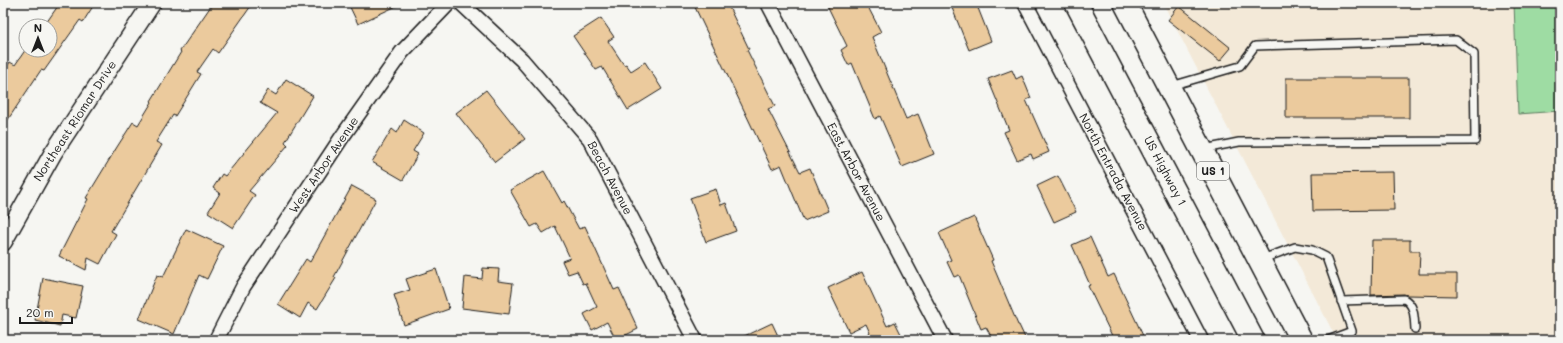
<svg xmlns="http://www.w3.org/2000/svg" width="1563" height="343" viewBox="0 0 1563 343" font-family="Mali,sans-serif">
<style>
.built{fill:#f3e9d8}
.green{fill:#9edca3;stroke:#5d7c60}
.building{fill:#ebca9d;stroke:#1c1c1c}
.lines{fill:none;stroke-linecap:round;stroke-linejoin:round}
.service-casing{stroke:#1c1c1c;stroke-width:10}
.minor-casing{stroke:#1c1c1c;stroke-width:17}
.tertiary-casing{stroke:#1c1c1c;stroke-width:20}
.primary-casing{stroke:#1c1c1c;stroke-width:25}
.service{stroke:#f6f6f2;stroke-width:7}
.minor{stroke:#f6f6f2;stroke-width:14}
.tertiary{stroke:#f6f6f2;stroke-width:17}
.primary{stroke:#f6f6f2;stroke-width:22}
.labels{text-anchor:middle;stroke-width:3;stroke-linejoin:round;paint-order:stroke}
.shield{fill:#f6f6f2;stroke:#5d5d5c;stroke-width:1}
.shield-label{font-size:11px;font-weight:bold;fill:#1c1c1c}
.street-label{font-size:12px;fill:#1c1c1c;stroke:#f6f6f2}
</style>
<rect width="100%" height="100%" fill="#f6f6f2"/>
<filter id="ink" filterUnits="userSpaceOnUse"><feTurbulence type="fractalNoise" baseFrequency=".025" numOctaves="2"/><feDisplacementMap in="SourceGraphic" scale="8" xChannelSelector="R" yChannelSelector="G"/><feConvolveMatrix kernelMatrix="1 2 1 2 8 2 1 2 1" color-interpolation-filters="sRGB"/></filter>
<g filter="url(#ink)">
<path class="built" d="M1163,3H1514L1518,113L1560,111V340H1337Z"/>
<path class="green" d="M1514,3H1560V111L1518,114Z"/>
<g class="building">
<path d="M60,3H95L83,22L80,20L44,71L41,70L3,127V72L10,62L15,65L26,49V50H50V26H44Z"/>
<path d="M213,3H253L218,53L213,49L197,72L201,74L175,116L173,115L156,142L162,145L111,231L116,234L100,264L88,258L86,270L59,256L88,199L86,198L117,147L133,122L138,125L152,102L151,101L181,52L180,51Z"/>
<path d="M348,3H403L358,24Z"/>
<path d="M693,3H727L749,49L747,50L775,106L768,109L800,172L810,168L828,211L804,221L781,165L772,169Z"/>
<path d="M826,3H866L881,32L872,37L906,119L918,114L934,154L902,167L880,116L875,119L852,63L848,65L841,50L847,46Z"/>
<path d="M950,3H976L991,41L969,50Z"/>
<path d="M1179,6L1231,48L1220,61L1168,20Z"/>
<path d="M601,18L614,37L608,41L624,65L626,64L631,71L645,62L662,89L628,110L602,67L596,70L573,36Z"/>
<path d="M1012,70L1016,79L1022,76L1031,98L1026,100L1049,152L1033,159L1031,154L1017,160L1004,132L1009,130L988,79Z"/>
<rect x="1286" y="78" width="123" height="40"/>
<path d="M286,79L313,96L285,142L288,145L249,191L255,195L233,228L208,212L220,193L213,188L222,174L225,176L277,113L260,103L268,90L276,95Z"/>
<path d="M486,90L525,139L495,162L456,113Z"/>
<path d="M404,120L424,133L413,151L418,154L403,180L372,162L392,129L397,133Z"/>
<path d="M544,171L562,203L564,201L579,229L585,226L614,290L619,288L638,329L616,340L607,322L592,330L584,314L597,307L586,283L583,284L577,271L568,274L562,261L570,258L555,226L543,233L537,224L531,227L510,190Z"/>
<path d="M1393,172L1394,210L1313,211L1312,173Z"/>
<path d="M1058,176L1076,212L1054,222L1037,186Z"/>
<path d="M352,186L376,199L334,277L336,278L317,309L308,303L300,318L278,304L306,259L310,262Z"/>
<path d="M716,189L721,205L726,203L736,231L706,242L690,198Z"/>
<path d="M974,217L993,260L991,261L1018,325H1019L1026,340H987L992,338L986,327L981,329L959,275L954,277L947,262L951,260L939,233Z"/>
<path d="M186,229L223,246L207,279L199,275L174,334L139,319L157,275L163,277Z"/>
<path d="M1090,237L1108,277L1114,274L1145,340H1114L1088,286L1090,285L1072,245Z"/>
<path d="M1372,240H1410V251H1420L1419,274H1457V296L1407,295L1404,294L1371,295Z"/>
<path d="M483,268L499,269L498,281L513,283L509,314L462,308L465,277L482,279Z"/>
<path d="M436,269L449,309L404,325L394,295L410,290L406,279Z"/>
<path d="M862,272L887,326L895,322L904,340H856L870,333L866,324L849,332L828,288Z"/>
<path d="M43,278L83,286L76,318L62,315L60,326L35,320Z"/>
<path d="M772,323L780,340H736Z"/>
</g>
<g class="lines">
<defs>
<g id="service">
<path d="M1171,86L1240,66L1255,46L1456,40L1474,54L1475,141L1239,142L1204,149"/>
<path d="M1262,259L1295,247L1312,250L1326,257L1352,331L1328,340"/>
<path d="M1341,301L1404,299C1415,305 1414,317 1415,329"/>
</g>
<g id="minor">
<path d="M461,3L522,60L590,139L695,340"/>
<path d="M768,3L945,340"/>
<path d="M1025,3L1201,340"/>
<path d="M216,340L243,287L342,137L402,52L449,3"/>
</g>
<path id="tertiary" d="M3,242L53,153L152,3"/>
<g id="primary">
<path d="M1076,3L1253,340"/>
<path d="M1125,3L1301,340"/>
</g>
</defs>
<use href="#service" class="service-casing"/>
<use href="#minor" class="minor-casing"/>
<use href="#tertiary" class="tertiary-casing"/>
<use href="#primary" class="primary-casing"/>
<use href="#service" class="service"/>
<use href="#minor" class="minor"/>
<use href="#tertiary" class="tertiary"/>
<use href="#primary" class="primary"/>
</g>
</g>
<g class="labels">
<rect class="shield" x="1197" y="162" width="32" height="18" rx="3"/>
<g class="shield-label">
<text x="1213" y="175">US 1</text>
</g>
<g class="street-label">
<text transform="translate(75 121) rotate(-57)" y="4">Northeast Riomar Drive</text>
<text transform="translate(324 165) rotate(-56)" y="4">West Arbor Avenue</text>
<text transform="translate(1165 171) rotate(62)" y="4">US Highway 1</text>
<text transform="translate(856 172) rotate(62)" y="4">East Arbor Avenue</text>
<text transform="translate(1113 172) rotate(62)" y="4">North Entrada Avenue</text>
<text transform="translate(610 178) rotate(62)" y="4">Beach Avenue</text>
</g>
</g>
<rect width="1563" height="343" fill="none" stroke="#f6f6f2" stroke-width="16"/>
<rect x="8" y="8" width="1547" height="327" fill="none" stroke="#1c1c1c" stroke-width="1.5" filter="url(#ink)"/>
<g transform="translate(38 38)"><circle r="19" fill="#f6f6f2" stroke="#9f9f9c"/>
<path d="M0-3L7 15L0 10L-7 15Z" fill="#1c1c1c"/>
<text y="-6" font-size="11" font-weight="bold" text-anchor="middle" fill="#1c1c1c">N</text>
</g>
<path d="M20 317v6h52v-6" fill="none" stroke="#1c1c1c" stroke-width="2"/>
<text x="26" y="317" font-size="12" fill="#1c1c1c" stroke="#f6f6f2" stroke-width="3" paint-order="stroke">20 m</text>
</svg>
